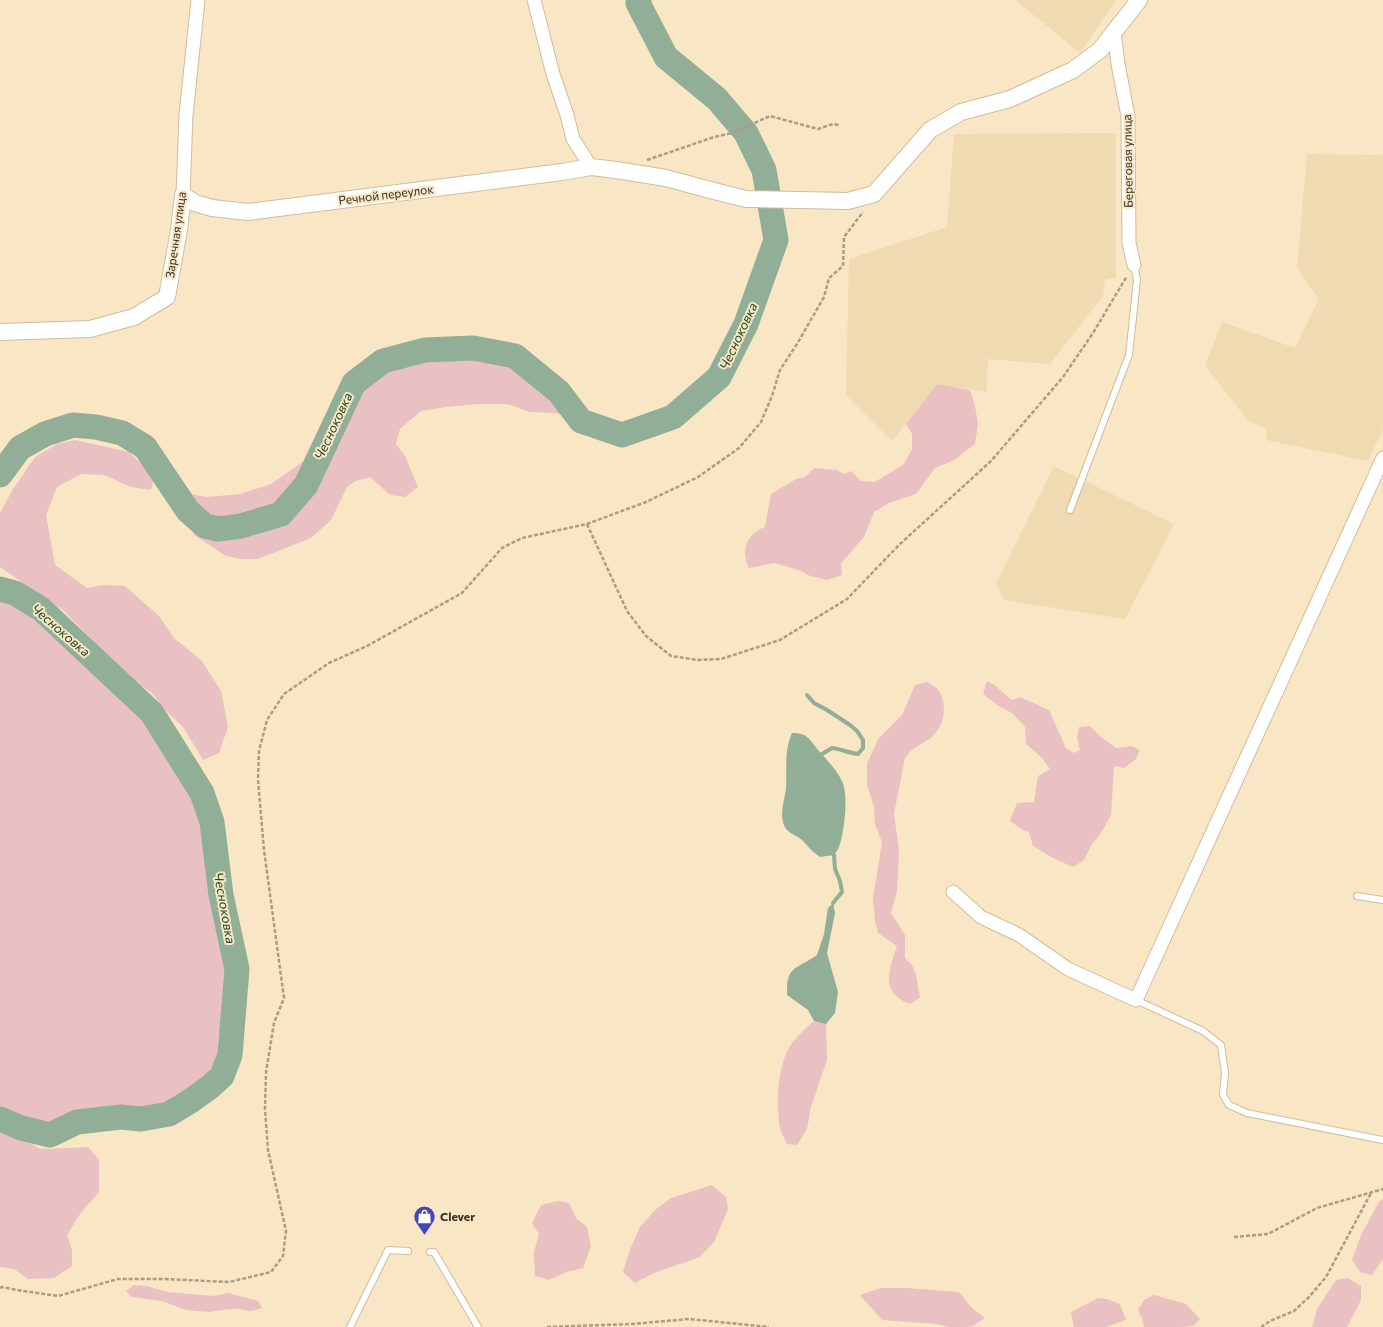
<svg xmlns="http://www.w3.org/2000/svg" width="1383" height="1327" viewBox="0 0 1383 1327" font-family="Commissioner,sans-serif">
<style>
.built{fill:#f0dab1}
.green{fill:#e9c1c2}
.water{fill:#91ae96}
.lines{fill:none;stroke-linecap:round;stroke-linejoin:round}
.stream{stroke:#91ae96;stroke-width:4}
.river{stroke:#91ae96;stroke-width:25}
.service-casing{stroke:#cfbd9d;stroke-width:8}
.minor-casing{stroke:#cfbd9d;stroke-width:15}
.tertiary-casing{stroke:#cfbd9d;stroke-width:18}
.path{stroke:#ab9c83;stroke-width:2.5;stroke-dasharray:4 2;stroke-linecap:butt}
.service{stroke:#fff;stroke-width:6}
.minor{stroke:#fff;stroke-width:13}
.tertiary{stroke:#fff;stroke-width:16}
.labels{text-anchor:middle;stroke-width:4;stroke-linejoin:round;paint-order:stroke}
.street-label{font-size:12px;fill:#362f22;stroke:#f9e6c5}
.poi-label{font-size:12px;font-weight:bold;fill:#362f22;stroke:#f9e6c5;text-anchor:start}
.water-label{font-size:13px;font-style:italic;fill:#1a4926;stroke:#f9e6c5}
</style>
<rect width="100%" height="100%" fill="#f9e6c5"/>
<g class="built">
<path d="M1015,0H1116L1080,53Z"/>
<path d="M1116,133V278L1105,280L1103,296L1050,364L988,359L986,392L937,384L892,441L846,395L849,259L947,227L954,134Z"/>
<path d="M1307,154L1383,155V429L1368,461L1266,440L1267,429L1248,421L1205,365L1222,322L1295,348L1319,299L1297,268Z"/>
<path d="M1054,466L1174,524L1125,619L1003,600L996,583Z"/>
</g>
<g class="green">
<path d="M473,348L515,356L559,392L581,421L556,413L530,412L507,404H478L446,407L421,411L400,429L396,444L405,456L418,487L405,497L390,495L370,477L356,481L347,487L331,520L311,538L258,559H240L226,556L194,535L175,491L207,497L240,494L271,484L325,446L354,383L383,361L425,350Z"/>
<path d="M937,384L970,390L975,406L978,424L975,444L954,460L935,468L916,494L889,503L874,512L864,537L841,563L842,575L827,580L810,576L801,571L775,563L749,568C740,551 747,533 765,527L771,494L796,479L805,477L814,468L837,470L844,474L851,471L861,481L875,482L904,464L912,449V434L906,424Z"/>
<path d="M75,440L129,452L154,476L151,490L131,487L104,475L81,474L57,487L46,515L55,565L87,588L103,585L125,586L159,616L174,638L202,661L221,691L228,727L219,753L203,760L183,727L167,712L152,693L120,671L98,646L64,611L0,567V513L13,489L35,457L57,444Z"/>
<path d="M0,589L15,593L41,609L152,713L202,793L212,822L221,895L237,969L230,1055L222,1076L210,1087L189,1102L169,1114L141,1119L121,1117L77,1122L50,1135L21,1128L0,1119Z"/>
<path d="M987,681C998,686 1002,693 1012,700L1020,697L1049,710L1066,748L1074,753L1080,750L1077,738L1079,727L1090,726L1100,736L1116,748L1132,746L1140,750L1136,759L1124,768L1114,766L1111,815L1103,830L1092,844L1084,860L1073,867L1053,858L1033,846L1029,832L1021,829L1010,821L1017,803L1034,802L1038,776L1050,769L1042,758L1026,744L1025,727L1012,713L997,705L983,694Z"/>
<path d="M927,682C930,684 937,687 939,691C948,705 944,726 932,737C922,745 913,746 905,758L894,814L899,850L897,891L891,913L905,935V958L912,965L916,974L920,998L910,1004C906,1002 902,1001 899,998C881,986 892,962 897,946L878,933L875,921L873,899L882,842L875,824L874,807L867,785V763L879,738L902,715L915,685Z"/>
<path d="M814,1021L826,1024L827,1060L811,1107L807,1129L797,1145L787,1144C785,1139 781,1133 780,1127C776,1103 777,1064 792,1043C798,1035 806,1028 814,1021Z"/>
<path d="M0,1133L18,1137L41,1149L88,1147L99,1160V1192L80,1214L67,1235L72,1250V1266L54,1278L28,1279L14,1269L0,1267Z"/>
<path d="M712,1185L726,1197L728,1209L714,1242L700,1257L654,1273L635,1283L623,1272L631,1247L640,1227L655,1210L671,1198Z"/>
<path d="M1383,1199V1259L1372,1275L1360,1272L1352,1260L1361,1235L1379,1202Z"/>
<path d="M558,1201L569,1203L576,1218L587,1227L591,1246L583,1268L566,1272L549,1280L535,1276L534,1252L539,1234L532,1223L541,1205Z"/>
<path d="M1348,1278L1361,1286V1300L1347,1327H1312L1317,1309L1336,1280Z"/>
<path d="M134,1285L147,1286L168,1292L190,1294L213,1296L228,1293L258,1301L262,1308L251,1311L239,1309H228L210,1312L186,1310L162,1301L131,1297L126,1291Z"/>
<path d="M881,1288H907L959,1292L972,1308L985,1318L973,1326L965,1327H949L937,1324L882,1320L860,1295Z"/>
<path d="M1154,1295L1186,1304L1200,1319L1193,1326L1182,1327H1144L1143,1321L1138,1310L1144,1300Z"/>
<path d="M1098,1298L1107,1299L1120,1304L1126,1320L1106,1327H1074L1071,1312Z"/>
</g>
<g class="water">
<path d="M792,733C808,733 809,739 818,750C827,760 836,769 842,781C849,795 844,834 839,847C838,850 835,853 834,855L820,857C811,851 809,847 802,840C794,833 786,834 783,822C780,810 785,799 786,788C787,769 784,751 792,733Z"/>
<path d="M833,903L835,913L827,953L838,992L835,1013L826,1024L814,1021L808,1010L787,995C786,965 796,970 817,955L824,934L828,908Z"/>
</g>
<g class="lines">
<g class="stream">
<path d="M807,695L814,703L827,710L850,725L857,731L863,740V748L858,754C849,753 841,749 832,748L822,754"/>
<path d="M833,903L842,892L840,881L835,869L834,855"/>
</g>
<g class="river">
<path d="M0,475L20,448L45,434L73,425L96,427L122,433L145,447L188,511L205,526L218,529L241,526L281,514L306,485L354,383L383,361L425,350L473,348L515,356L559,392L581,421L622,435L673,417L719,377L746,324L776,240L764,170L746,133L717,99L666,57L638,3L639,0"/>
<path d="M0,589L15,593L41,609L152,713L202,793L212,822L221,895L237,969L230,1055L222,1076L210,1087L189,1102L169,1114L141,1119L121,1117L77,1122L50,1135L21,1128L0,1119"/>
</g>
<defs>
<g id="service">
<path d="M1070,510L1129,355L1137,280L1134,265"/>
<path d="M1357,896L1383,900"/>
<path d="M1136,1000L1203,1031L1221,1045L1225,1073L1223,1095L1229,1105L1247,1113L1383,1140"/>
<path d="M430,1252H434L478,1327"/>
<path d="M350,1327L388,1250L408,1251"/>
</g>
<g id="minor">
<path d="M534,0L553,74L567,115L573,139L591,167"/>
<path d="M1114,33L1118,64L1128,116L1129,243L1134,265"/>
<path d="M183,195L186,115L198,0"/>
<path d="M953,892L981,917L1019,935L1068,969L1136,1000L1383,458"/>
</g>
<path id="tertiary" d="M0,332L90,329L134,317L167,297L179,230L183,195L195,203L212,208L248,212L562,172L591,167L616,170L666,178L710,190L746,199L848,201L874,194L930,130L961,112L1010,99L1073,70L1100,50L1139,0"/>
</defs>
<use href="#service" class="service-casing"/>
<use href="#minor" class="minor-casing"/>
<use href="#tertiary" class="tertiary-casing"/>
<g class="path">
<path d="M647,160L714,137L732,133L770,116L818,129L833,124L839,125"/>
<path d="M587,524L627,611L646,636L671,656L698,660L721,659L780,640L847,599L900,544L991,461L1063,377L1093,333L1127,276"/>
<path d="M1234,1237L1268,1234L1317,1208L1383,1189"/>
<path d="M0,1288L2,1287L17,1290L58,1296L118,1279H164L229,1282L271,1272L283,1256L286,1231L268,1150L265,1109L266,1072L274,1023L284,998L264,850L258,780L259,751L267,720L284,694L329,663L367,646L462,593L502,548L522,538L587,524L646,502L698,477L739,448L761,422L772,396L780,370L797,344L824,297L829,278L843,266L844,237L863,212"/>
<path d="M547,1327L631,1324L689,1319L769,1327"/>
<path d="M1261,1327L1270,1321L1294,1311L1309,1297L1326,1277L1371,1193"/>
</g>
<use href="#service" class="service"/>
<use href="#minor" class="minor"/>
<use href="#tertiary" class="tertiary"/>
</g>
<defs>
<symbol id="shop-pin" viewBox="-11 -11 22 30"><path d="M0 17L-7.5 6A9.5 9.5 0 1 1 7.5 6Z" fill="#4446bb" stroke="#f9e6c5"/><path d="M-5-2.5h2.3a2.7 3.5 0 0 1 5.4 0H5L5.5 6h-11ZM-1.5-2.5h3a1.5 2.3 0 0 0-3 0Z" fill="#fff"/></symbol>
</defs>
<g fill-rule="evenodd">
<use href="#shop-pin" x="412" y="1204" width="25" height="34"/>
</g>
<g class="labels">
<g class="street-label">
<text transform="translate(1128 161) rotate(-91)" y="4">Береговая улица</text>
<text transform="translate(386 195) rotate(-7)" y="4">Речной переулок</text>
<text transform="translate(176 235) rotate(-82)" y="4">Заречная улица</text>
</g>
<g class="poi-label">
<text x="440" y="1221">Clever</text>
</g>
<g class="water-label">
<text transform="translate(738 336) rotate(-65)" y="5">Чесноковка</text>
<text transform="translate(333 426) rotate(-65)" y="5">Чесноковка</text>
<text transform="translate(61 630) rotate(41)" y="5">Чесноковка</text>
<text transform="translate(225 908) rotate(80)" y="5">Чесноковка</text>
</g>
</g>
</svg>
